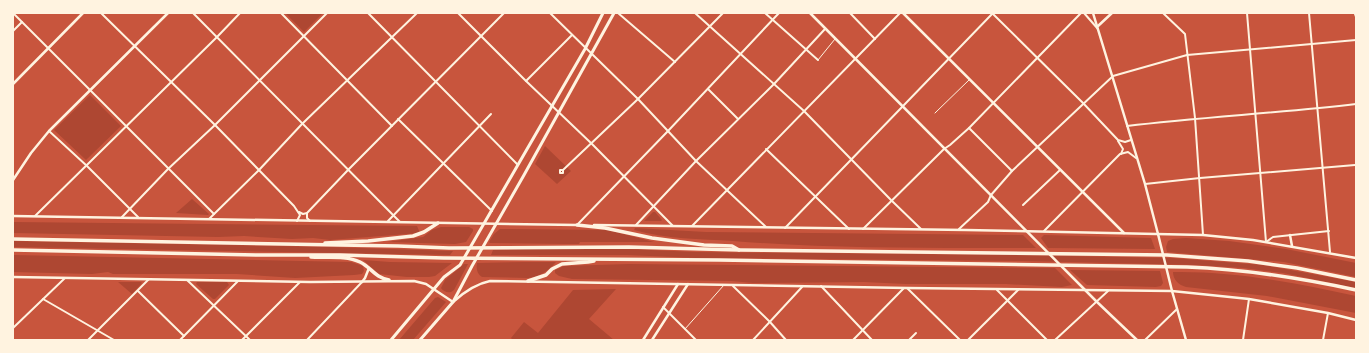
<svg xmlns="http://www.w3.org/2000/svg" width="1369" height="353" viewBox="0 0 1369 353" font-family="Overpass,sans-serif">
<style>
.green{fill:#ae4732}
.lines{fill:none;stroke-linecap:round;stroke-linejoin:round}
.service{stroke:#fff3e0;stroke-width:1}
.minor{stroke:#fff3e0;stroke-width:2}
.tertiary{stroke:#fff3e0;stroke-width:2.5}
.secondary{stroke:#fff3e0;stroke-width:2.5}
.primary{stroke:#fff3e0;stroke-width:3}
.motorway{stroke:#fff3e0;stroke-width:3.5}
</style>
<rect width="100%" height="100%" fill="#c8553d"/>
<g class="green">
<path d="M285,13H323L304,32Z"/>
<path d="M90,95L121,126L86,160L54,130Z"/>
<path d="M545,146L571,171L557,184L535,164Z"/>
<path d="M192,199L209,214L208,215L176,213Z"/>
<path d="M653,212H655L662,220L661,221H644Z"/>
<path d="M13,222L417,226L420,233L330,240L313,238L292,239L244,236L218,237L13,233Z"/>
<path d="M441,227H469L473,229V231L466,242L455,244L387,242L423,237L432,230Z"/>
<path d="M635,228L706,232L1023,235L1036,248C935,248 834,249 733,241C701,239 666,239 634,230Z"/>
<path d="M500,229L608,230L654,242H580L579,244H567L490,243L489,242L494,234Z"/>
<path d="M1044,235L1151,238L1155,249L1048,248L1041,238Z"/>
<path d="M1186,238L1229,241L1286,249L1356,263V277L1284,262L1167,252L1166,247L1168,241L1173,239Z"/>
<path d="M13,241L329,247L453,251L450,255L13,247Z"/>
<path d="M526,249H628L696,252L1020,255L1173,258L1263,265L1356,282V288L1283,273L1243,268L1196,265L1023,261L696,258L628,255H491L493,250Z"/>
<path d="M13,255L351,262L363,266L364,271L362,274L354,275L295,278L237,274H113L108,272L92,274L13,272Z"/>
<path d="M363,260L390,262L452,263L435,276L429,277H407L379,274Z"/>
<path d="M525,262H556C548,271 540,277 528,278L482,277C477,274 476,268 477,263Z"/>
<path d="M464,264H468L454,290L451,292C447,293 443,291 441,288L445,280Z"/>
<path d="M629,264L1055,268L1072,285L1062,287L1006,284H906L864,282L753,283L732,281L572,279L559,276L555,273V270L564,266Z"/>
<path d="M1070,270L1160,271L1163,283L1161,286L1156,287L1087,285Z"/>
<path d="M1173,272C1235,271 1296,283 1356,296V313L1267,296L1186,287C1179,285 1173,280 1173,272Z"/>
<path d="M118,282H141L142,283L132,294Z"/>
<path d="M197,282H227L229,285L215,299H213L196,284Z"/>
<path d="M616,289L589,319L614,340H513L511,338L524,322L538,333L573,290Z"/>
<path d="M438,297L446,302L413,340H399L435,298Z"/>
</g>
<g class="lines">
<g class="service">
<path d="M818,60L835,39"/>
<path d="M935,113L969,80"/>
<path d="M685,329L724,285"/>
</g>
<g class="minor">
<path d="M13,13L214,214"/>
<path d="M101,13L215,125L294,206L300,215L297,221"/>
<path d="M193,13L400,222"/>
<path d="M281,13L392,126"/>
<path d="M368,13L518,165"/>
<path d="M458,13L526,81L592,144L673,226"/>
<path d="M550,13L638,99L696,161L766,227"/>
<path d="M618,13L675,62"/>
<path d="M695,13L804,111L891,200L921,229"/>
<path d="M765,13L818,60"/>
<path d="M850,13L875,39"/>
<path d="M992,13L1083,103L1118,140L1125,142L1131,140"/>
<path d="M1084,13L1098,29"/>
<path d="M1163,13L1185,34L1195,118L1203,235"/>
<path d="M1247,13L1266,242"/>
<path d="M1309,13L1330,252"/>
<path d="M13,31L22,22"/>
<path d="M526,81L572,35"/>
<path d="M708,89L738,119"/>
<path d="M398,119L492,211"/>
<path d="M1127,126C1203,117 1280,113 1356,104"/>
<path d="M969,128L1012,171"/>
<path d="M49,131L87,166L138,217"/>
<path d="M1118,141L1123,149L1121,154"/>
<path d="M766,149L849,229"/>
<path d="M563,170H560V173H563V170L638,99L723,13"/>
<path d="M1145,184L1200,178L1355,165"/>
<path d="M1023,205L1060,170"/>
<path d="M299,212L303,214L307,213"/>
<path d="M35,216L217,37L240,13"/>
<path d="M122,217L168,169L215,125L327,13"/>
<path d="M209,219L259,170L302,124L417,13"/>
<path d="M310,221L307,218V213L348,170L504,13"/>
<path d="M388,221L491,114"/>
<path d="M577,225L668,131L779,13"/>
<path d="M636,225L696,161L774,84L825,29"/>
<path d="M692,226L900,13"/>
<path d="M785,228L993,13"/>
<path d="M863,229L944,149L950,145L969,128L1081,13"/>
<path d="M959,229L988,202L991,195L1012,171L1113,76L1187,55L1356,40"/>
<path d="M1044,231L1120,154L1128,152L1136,158"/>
<path d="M1266,242L1273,237L1329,231"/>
<path d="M187,280L250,340"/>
<path d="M733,286L770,322L786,340"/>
<path d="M821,286L872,340"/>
<path d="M907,288L960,340"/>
<path d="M997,290L1047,340"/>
<path d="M138,291L184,336"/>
<path d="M43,299L114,340"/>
<path d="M663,307L696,340"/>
<path d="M13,328L65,278"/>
<path d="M88,340L149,279"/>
<path d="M180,340L238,281"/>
<path d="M242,340L300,282"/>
<path d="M307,340L362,282"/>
<path d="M753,340L802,287"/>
<path d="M853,340L904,288"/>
<path d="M909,340L916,333"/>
<path d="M968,340L1019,289"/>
<path d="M1055,340L1108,291"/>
<path d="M1145,340L1177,309"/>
<path d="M1243,340L1249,299"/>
<path d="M1323,340L1328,313"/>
</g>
<g class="tertiary">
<path d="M810,13L1096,301L1137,340"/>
<path d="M903,13L1124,233"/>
<path d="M1093,13L1145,184L1158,234"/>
<path d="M1355,13L1356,16"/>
<path d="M1098,26L1112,13"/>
<path d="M13,84L83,13"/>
<path d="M13,180L31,153L49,131L168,13"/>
</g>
<g class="secondary">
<path d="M13,216L577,225"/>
<path d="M594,225L966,230L1203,235L1253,240L1356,258"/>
<path d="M1158,234L1172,291L1186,340"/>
<path d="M1290,235L1292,246"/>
<path d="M13,277L310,282L414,281L426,284L453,302C464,292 475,284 490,281L907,288L1172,291L1249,299L1328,313L1356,320"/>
<path d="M362,282L365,278L369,268"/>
<path d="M643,340L678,284"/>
<path d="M652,340L688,284"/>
</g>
<g class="primary">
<path d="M391,340L444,277L460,265L585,49L603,13"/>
<path d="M420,340L453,302L472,266L524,175L614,13"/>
</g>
<g class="motorway">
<path d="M577,225L605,228L652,238L704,245L732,246L739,250"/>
<path d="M13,239L398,246L449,248L629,247L739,250L1167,255L1248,261L1297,268L1356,280"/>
<path d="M325,243L368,241L413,236L424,232L438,223"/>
<path d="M13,250L257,255H340L444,258L719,260L1187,267C1244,269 1300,278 1356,290"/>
<path d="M311,257C326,258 346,255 360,262C372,268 374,277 389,280"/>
<path d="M528,281L546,275L552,269L562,264L588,262L594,261"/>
</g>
</g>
<rect width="1369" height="353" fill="none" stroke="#fff3e0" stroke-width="28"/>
</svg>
